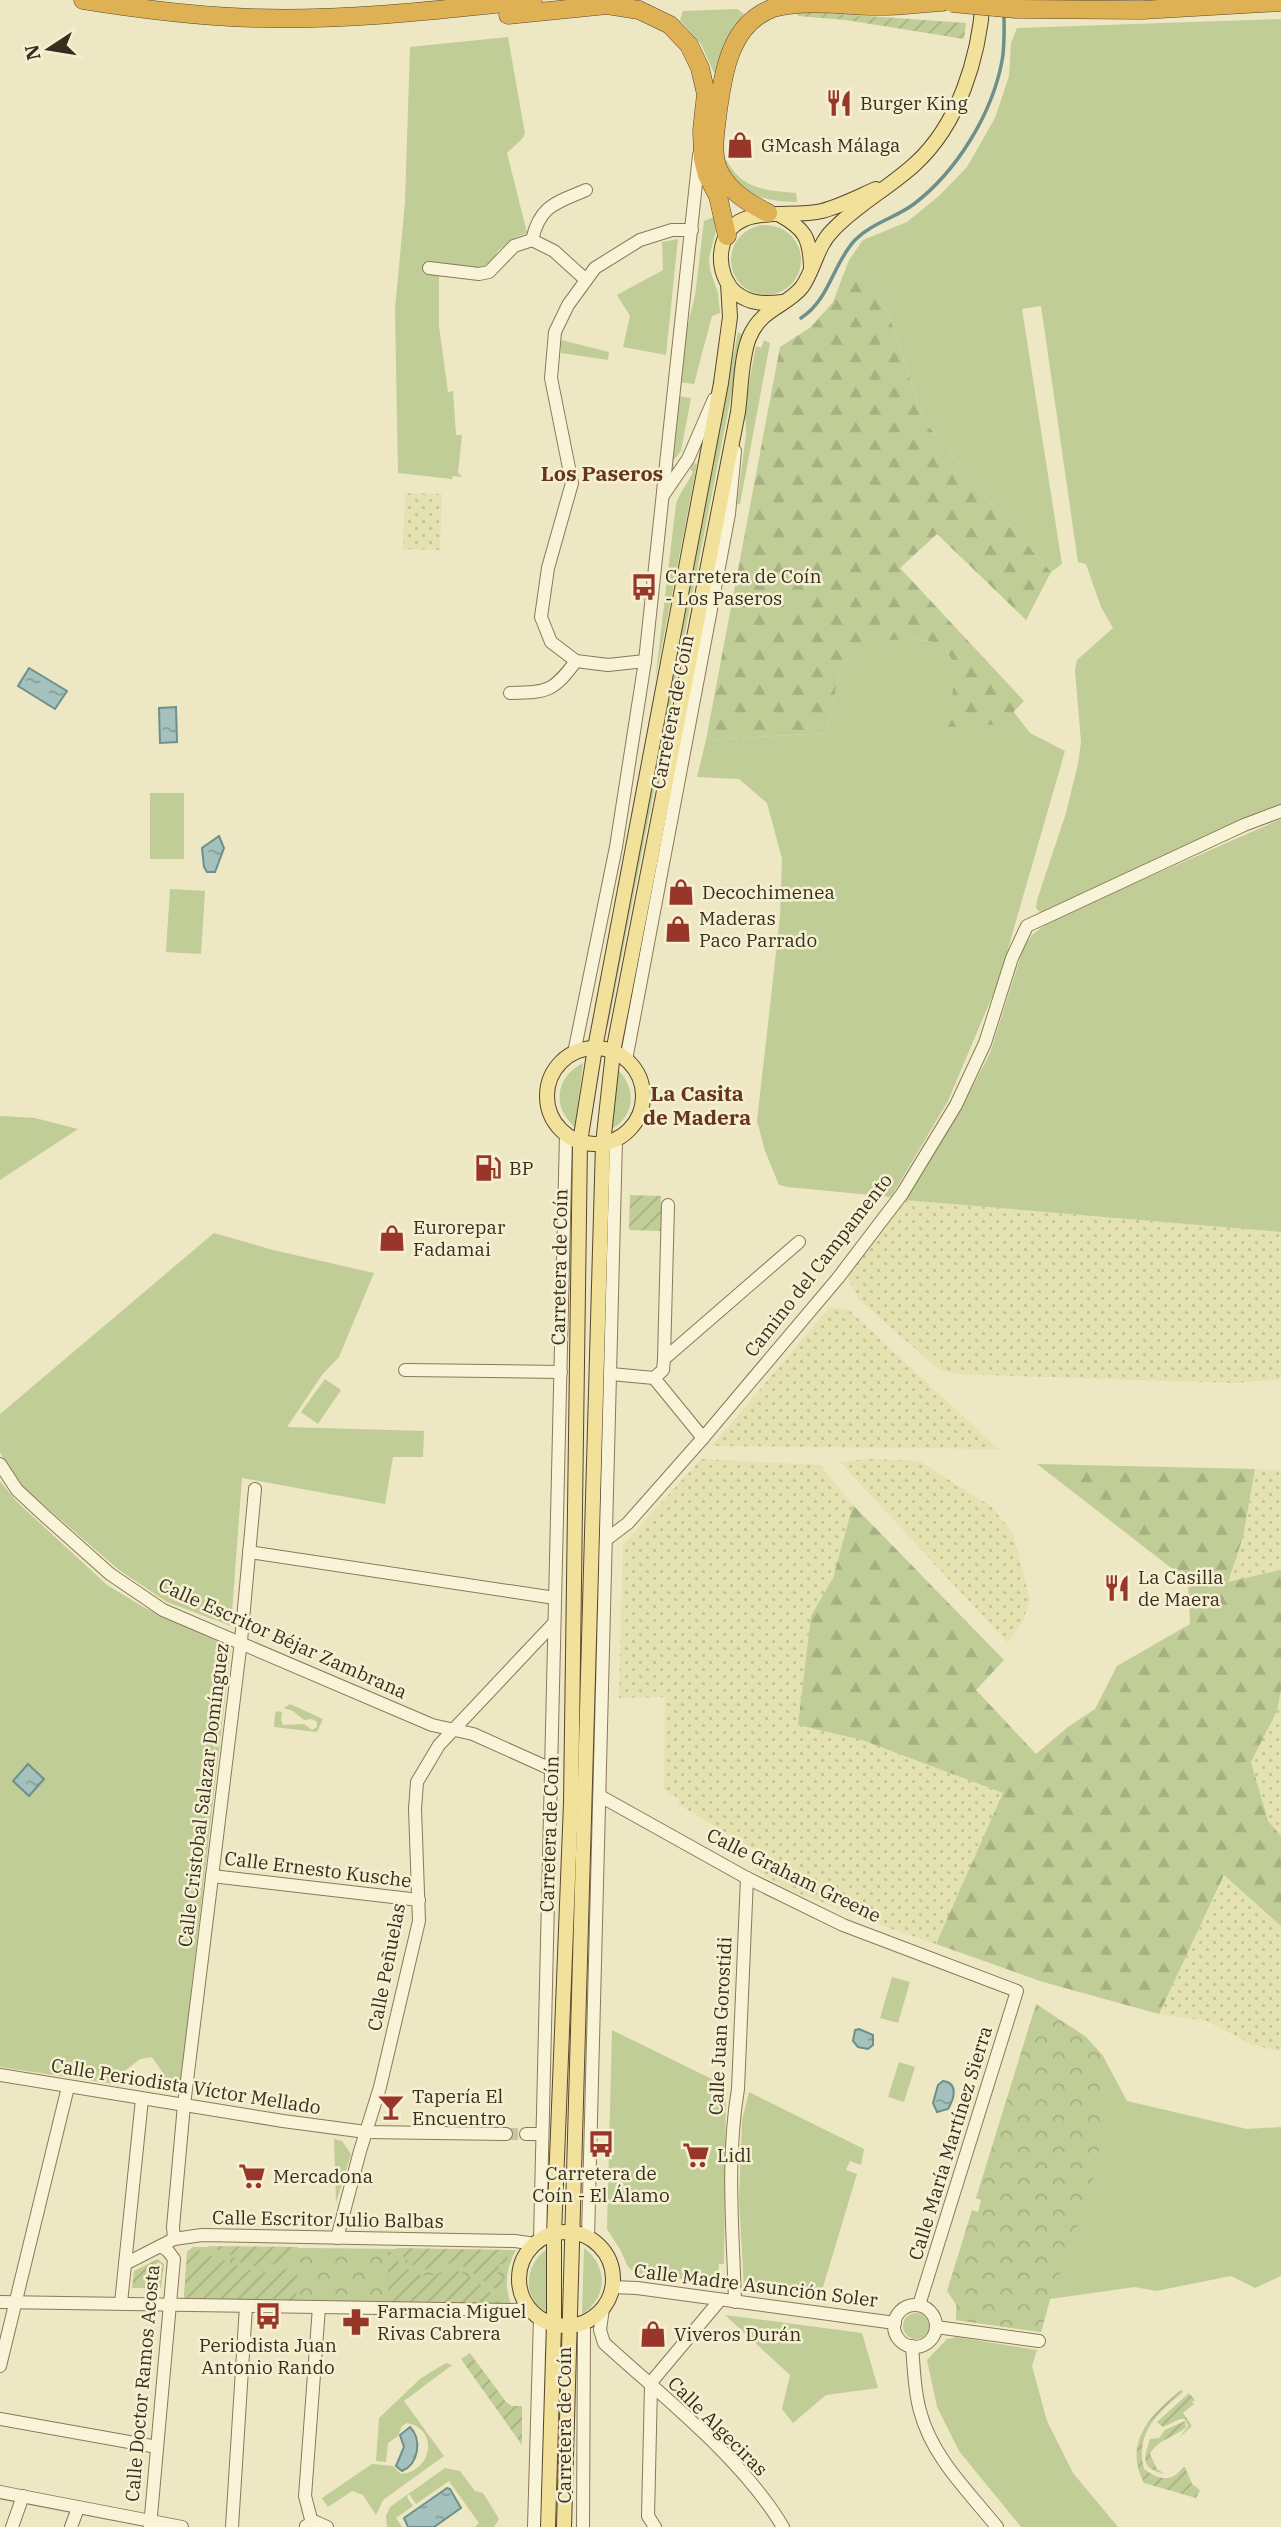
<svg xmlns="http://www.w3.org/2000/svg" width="1281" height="2527" viewBox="0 0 1281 2527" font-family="'IBM Plex Serif',serif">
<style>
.farmland{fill:url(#farmland-dots)}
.grass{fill:#c0cd97}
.forest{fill:url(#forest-firs)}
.park{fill:url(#park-crowns)}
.garden{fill:url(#garden-furrows)}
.water{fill:url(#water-ripples);stroke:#6c908b;stroke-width:2}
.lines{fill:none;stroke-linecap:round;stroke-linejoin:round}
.stream{stroke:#6c908b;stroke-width:3.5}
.minor-tunnel{stroke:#cac2a2;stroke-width:12;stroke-dasharray:12 6;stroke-linecap:butt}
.minor-casing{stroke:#89795a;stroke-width:14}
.major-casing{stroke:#57462e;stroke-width:16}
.highway-casing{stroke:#57462e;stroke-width:19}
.minor{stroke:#f9f3d7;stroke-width:12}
.major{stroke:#f2e19b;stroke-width:14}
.highway{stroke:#deb254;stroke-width:18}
.highway-bridge-casing{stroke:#57462e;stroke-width:19;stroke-linecap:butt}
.highway-bridge{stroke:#deb254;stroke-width:18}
.labels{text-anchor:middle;stroke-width:5;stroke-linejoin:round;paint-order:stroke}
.poi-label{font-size:19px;fill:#392e1e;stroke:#f6f0d3;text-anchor:start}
.street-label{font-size:19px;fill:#392e1e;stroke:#f6f0d3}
.neighbourhood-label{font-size:21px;font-weight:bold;fill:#66351d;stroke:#f6f0d3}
</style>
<defs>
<pattern id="farmland-dots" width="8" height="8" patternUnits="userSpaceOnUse" patternTransform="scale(1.75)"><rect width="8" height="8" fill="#e4e2b1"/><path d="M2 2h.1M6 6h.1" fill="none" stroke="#c4c298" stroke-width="1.8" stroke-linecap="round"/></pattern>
<pattern id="forest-firs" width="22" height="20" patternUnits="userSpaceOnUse" patternTransform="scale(1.75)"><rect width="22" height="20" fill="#c0cd97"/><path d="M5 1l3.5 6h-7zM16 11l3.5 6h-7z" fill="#a6b082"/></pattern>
<pattern id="park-crowns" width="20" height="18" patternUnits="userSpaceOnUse" patternTransform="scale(1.75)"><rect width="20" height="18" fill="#c0cd97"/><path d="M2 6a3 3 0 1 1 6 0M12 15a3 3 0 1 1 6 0" fill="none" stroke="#a6b082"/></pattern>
<pattern id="garden-furrows" width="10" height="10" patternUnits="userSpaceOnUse" patternTransform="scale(1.75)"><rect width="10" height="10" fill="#c0cd97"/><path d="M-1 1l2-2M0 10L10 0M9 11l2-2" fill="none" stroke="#a6b082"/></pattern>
<pattern id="water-ripples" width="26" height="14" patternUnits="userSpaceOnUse" patternTransform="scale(1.75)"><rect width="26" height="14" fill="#a5c1bd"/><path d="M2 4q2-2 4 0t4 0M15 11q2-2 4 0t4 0" fill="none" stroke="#879d99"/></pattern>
</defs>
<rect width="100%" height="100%" fill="#eee7c3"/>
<g class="farmland">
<path d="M405,493L442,494L440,550L403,549Z"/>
<path d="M905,1200L1281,1232V1379L1236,1383L958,1374L940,1370L859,1300L847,1276Z"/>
<path d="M829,1308L848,1309L998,1449L712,1446Z"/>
<path d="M701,1459L820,1465L853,1505L833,1578L811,1616L798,1725L862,1740L1004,1792L936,1944L886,1927L787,1889L754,1869L762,1854L678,1804L680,1799L664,1790L665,1697L619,1698L623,1545Z"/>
<path d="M867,1459L919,1461L992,1507L1013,1534L1030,1600L1023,1620L1008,1643L840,1462Z"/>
<path d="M1255,1469L1281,1470V1570L1228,1583L1243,1537Z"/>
<path d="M1281,1690V1836L1268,1821L1251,1762L1277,1711Z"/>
<path d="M1225,1875L1281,1926V2052L1251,2044L1207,2021L1159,2014Z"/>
</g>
<g class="grass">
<path d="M737,9L744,14L730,36L718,72L714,73L701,44L680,20L683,11Z"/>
<path d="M1281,19V804L1041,913L1036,908L1037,900L1066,813L1078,764L1081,742L1075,670L1077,660L1113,628L1101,607L1086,564L1078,562L1041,306L1022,309L1062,564L1051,572L983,494L923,419L888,312L849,260L863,240L907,222L940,195L967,167L995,118L1009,76L1011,43L1017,28Z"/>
<path d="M508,37L525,134L522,139L507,153L527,233L514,238L498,251L492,261L482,268L439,273V326L448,392L453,391L456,435H462L458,472L462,477L453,476L452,479L398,473L395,309L405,202L410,47Z"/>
<path d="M721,147C735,187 758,190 796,193L797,202C757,202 728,190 721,147Z"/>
<path d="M714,217L716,230L709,258L710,270L718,293L720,313L712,316L694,384L679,382L685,336L695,296L704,221Z"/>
<circle cx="766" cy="260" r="35"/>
<path d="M678,239L666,355L623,347L630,316L617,295L663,270L662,242Z"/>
<path d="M738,332L743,335L608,1026L605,1025Z"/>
<path d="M561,340L609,352L608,360L561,353Z"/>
<path d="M764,340L770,343L740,504H737L746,434L745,404L756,346L761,348Z"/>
<path d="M678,396L691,398L681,451L673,461L674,469L667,478Z"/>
<path d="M694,463L697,464L655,682L676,504C680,492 688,483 693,472L690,469Z"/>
<path d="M903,638L942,643L956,667L1002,724L1013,711L1030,733L1065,751L999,980L948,1101L891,1197L788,1187L779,1185L765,1151L757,1121L780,917L782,859L767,803L739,779L697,777L706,740L827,733L841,663L871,644Z"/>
<rect x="150" y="793" width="34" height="66"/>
<path d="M1281,819V1232L905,1200L962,1107L990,1053L1023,949L1032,935L1045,925L1133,884Z"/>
<path d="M170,889L205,891L201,954L166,952Z"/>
<path d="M583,1063L575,1127C551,1107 556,1076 583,1063Z"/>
<path d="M617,1069C638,1089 635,1118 608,1131Z"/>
<path d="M0,1116L35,1118L78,1129L0,1180Z"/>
<path d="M214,1233L273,1250L374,1273L339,1357L322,1375L287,1427L424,1431L423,1457H393L385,1504L242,1478L231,1626L167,1602L119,1570L23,1487L0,1453V1414Z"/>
<path d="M325,1379L341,1390L318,1424L301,1412Z"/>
<path d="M0,1481L16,1501L107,1585L145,1608L231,1647L180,2086L175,2093L157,2090L163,2073L152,2057L140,2059L122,2073L121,2085L0,2067Z"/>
<path d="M290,1704L323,1719L317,1732L274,1727L275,1713L278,1711L282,1712L281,1720L283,1725L304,1724L312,1730L317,1727V1722L312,1719L304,1720L293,1711L284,1708Z"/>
<path d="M892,1977L910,1982L898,2023L880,2018Z"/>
<path d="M612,2030L726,2086L724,2264H719L718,2276L724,2277L721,2284L634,2273L627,2265L621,2251L607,2229Z"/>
<path d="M1085,2036L1103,2056L1127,2101L1247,2129L1281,2127V2276L1255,2288L1231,2276L1156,2291L1135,2287L1050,2299L1041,2332L956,2320V2302L987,2270Z"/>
<path d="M899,2062L915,2067L904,2102L888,2097Z"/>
<path d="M749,2092L864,2149L861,2165L850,2161L846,2170L857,2174L820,2297L744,2288L739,2199L742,2120Z"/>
<path d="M334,2139L342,2141L351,2154L336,2203Z"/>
<path d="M548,2248L547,2312C520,2297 525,2264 548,2248Z"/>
<path d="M584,2248C608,2266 608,2298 582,2314Z"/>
<circle cx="916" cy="2326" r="13"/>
<path d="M725,2315L862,2333L878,2388L826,2395L793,2423L782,2409L790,2375Z"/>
<path d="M957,2337L1037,2350L1032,2366L1047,2421L1073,2473L1118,2527H1021L959,2451L937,2407L927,2360L947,2339Z"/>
<path d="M446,2363L452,2365L404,2401L444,2456L383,2500L376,2515L363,2495L352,2491L328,2507L322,2498L372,2464L393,2466L401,2474C433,2471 439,2429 407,2423L402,2426L398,2436L388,2443L386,2462L376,2461L379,2418L421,2378Z"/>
<path d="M445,2468L460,2471L475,2491L483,2493L499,2519L494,2527H475L479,2523L449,2481L416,2504L409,2494L407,2497L413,2506L396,2518L402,2527H387L386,2516L390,2507Z"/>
</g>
<g class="forest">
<path d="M849,260L888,312L923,419L983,494L1051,572L1026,620L937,534L900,568L1024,701L1002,724L948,727L956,667L942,643C894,636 883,637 841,663L827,733L706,740L780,347L811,327L833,302Z"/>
<path d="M1037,1464L1255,1469L1243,1537L1228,1582L1281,1570V1690L1277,1711L1251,1762L1268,1821L1281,1836V1926L1224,1875L1159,2014L1043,1982L936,1944L1003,1793L862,1740L798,1725L811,1616L833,1578L853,1505L1004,1660L976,1690L1036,1754L1068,1727L1095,1709L1117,1666L1190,1624L1188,1581Z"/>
</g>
<g class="park">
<path d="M1036,2004L1085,2036L1103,2056L1104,2125L1090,2193L1050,2299L1041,2332L956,2320L957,2306L947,2291L972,2210L978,2212L981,2200L976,2198Z"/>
<path d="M193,2247L516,2250C506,2268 504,2285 511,2304L184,2298L187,2252Z"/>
</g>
<g class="garden">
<path d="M797,11L966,23L964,39L846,20L798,16Z"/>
<path d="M630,1195L661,1196V1231L629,1230Z"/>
<path d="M206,2246L298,2247V2256L263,2268L243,2263L226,2252Z"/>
<path d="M193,2247C202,2254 212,2256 223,2260C257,2273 262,2278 298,2265L296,2300L184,2298L187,2252Z"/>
<path d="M388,2248C398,2263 412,2279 432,2275C439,2273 445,2270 453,2270C465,2271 494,2294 501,2304L388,2302Z"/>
<path d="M396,2248L509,2250L506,2264H499L498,2276L503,2277V2294L460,2264C426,2259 428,2287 396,2248Z"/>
<path d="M158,2259L164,2264L161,2288H132L134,2271Z"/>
<path d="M470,2353L506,2402L512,2406H522V2445L461,2359Z"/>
<path d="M1181,2390L1183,2392C1157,2414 1135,2432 1144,2469C1159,2480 1172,2483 1183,2467H1185L1192,2484L1200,2490L1196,2498L1144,2483C1123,2441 1151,2415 1181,2390Z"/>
<path d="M1189,2393L1195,2400L1192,2402L1194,2404L1183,2413L1192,2426L1179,2438L1188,2426L1185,2419H1180L1163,2427L1157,2422Z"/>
<path d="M1185,2421L1186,2427C1174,2438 1158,2439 1150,2454L1157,2469L1165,2474C1141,2468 1143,2460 1150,2439L1159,2438L1165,2430Z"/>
</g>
<g class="water">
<path d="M29,668L67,691L55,709L18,686Z"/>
<path d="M176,707L177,742L160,743L159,708Z"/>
<path d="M219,836L224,848L215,872H207L204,867L202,848Z"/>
<path d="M28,1764L44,1779L29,1796L13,1781Z"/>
<path d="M859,2029L873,2035V2045L868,2049L858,2047L853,2041L855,2030Z"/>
<path d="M943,2081C959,2083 954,2099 948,2109L937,2112L933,2103L938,2085Z"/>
<path d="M410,2427C422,2439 419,2464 402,2471L396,2466L404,2447L400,2435Z"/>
<path d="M447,2488L450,2489L461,2508L434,2527H408L404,2518Z"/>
</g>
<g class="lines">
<path class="stream" d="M801,318C830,299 832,265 855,240C872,223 895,218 914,204C957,171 992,114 1002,61C1005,45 1004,28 1004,13"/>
<path class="minor-tunnel" d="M506,2134H526"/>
<defs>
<g id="minor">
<path d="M532,240L554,251L586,280"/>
<path d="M429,268L479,274L489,272L514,246L532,240C540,205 556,203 586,190"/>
<path d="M664,494L688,459L714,399"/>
<path d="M645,661L608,665L576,661L551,642L541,617L548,568L572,483L551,378L555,332L568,305L595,268L640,240L672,230H692"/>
<path d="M510,693C548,692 553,692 576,661"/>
<path d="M574,1053L616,847L645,661L699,155"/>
<path d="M626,1060L729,514L735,451"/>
<path d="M664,1359L799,1242"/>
<path d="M405,1370L561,1372"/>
<path d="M611,1374L654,1378L703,1438"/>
<path d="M654,1378L663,1370L664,1359L668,1205"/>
<path d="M0,1464L17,1490L45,1516L110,1574L163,1610L432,1725L473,1734L551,1769"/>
<path d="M607,1539L628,1523L703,1438L838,1278L902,1194L956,1105L985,1043L1012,958L1027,926L1244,825L1281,811"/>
<path d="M249,1552L555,1598"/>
<path d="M600,1796L747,1878L843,1925L1017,1991L919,2305"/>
<path d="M212,1876L419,1900"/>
<path d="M0,2075L283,2121L366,2132L506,2134"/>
<path d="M526,2134H542"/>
<path d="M588,2237L616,1139"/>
<path d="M337,2238L360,2151L380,2087L419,1921L415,1809L417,1782L439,1745L554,1623"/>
<path d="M174,2239L173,2227L184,2105L241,1641L255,1489"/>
<path d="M540,2240L566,1134"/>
<path d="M125,2264L174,2239L202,2235L515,2241L535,2244"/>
<path d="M612,2287L637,2288L895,2323"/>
<path d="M0,2302L512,2310L529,2309"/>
<path d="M735,2302C733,2231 726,2160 738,2089L747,1878"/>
<path d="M121,2303L142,2099"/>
<circle cx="915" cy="2326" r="21"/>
<path d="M603,2308L600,2330L604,2343C663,2397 742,2458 783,2527"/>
<path d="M936,2327L1039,2341"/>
<path d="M912,2346C914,2368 914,2390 920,2411C932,2457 968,2491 997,2527"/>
<path d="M0,2366L68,2087"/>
<path d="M0,2419L157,2447"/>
<path d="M0,2492L182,2527"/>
<path d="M312,2523L305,2496L319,2307"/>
<path d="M306,2526L316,2522L327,2527"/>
<path d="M12,2527L23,2496"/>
<path d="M71,2527L78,2508"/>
<path d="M150,2527L174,2259L168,2251L161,2246"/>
<path d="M232,2527L246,2306"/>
<path d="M534,2527L540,2318"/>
<path d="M583,2527L584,2323"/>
<path d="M655,2527L648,2516L651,2386L653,2380L720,2300"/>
</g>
<g id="major">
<path d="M780,215C805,229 810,238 811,267"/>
<path d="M782,302C765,304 750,304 736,293C725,284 720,268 721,254C726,199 786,220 822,211C841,206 858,197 876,189"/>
<circle cx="595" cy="1096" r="48"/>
<circle cx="566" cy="2279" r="47"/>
<path d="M548,2527L554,2324V2234L571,1803L580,1142L595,1048L721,383L730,317L728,283"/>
<path d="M564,2527L603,1144L613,1052L738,412C741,390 741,358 749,338C761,308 786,307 802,287C814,270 817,246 832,231C856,205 889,188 915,164C959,124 979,57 983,0"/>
</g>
<g id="highway">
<path d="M83,0C139,9 195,16 252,18C346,21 440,10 533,0"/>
<path d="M1016,9L1142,10L1281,2"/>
<path d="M508,15L607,5L639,10L670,25L689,45L700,68L706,94L702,130L703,159L707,175L718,196L727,236"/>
<path d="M768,213C749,203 731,193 720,173C710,154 716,130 718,110C724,71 730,24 773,8C804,0 841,5 873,6C896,7 919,3 942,2"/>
</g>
</defs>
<use href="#minor" class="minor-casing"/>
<use href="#major" class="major-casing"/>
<use href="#highway" class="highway-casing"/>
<use href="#minor" class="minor"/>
<use href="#major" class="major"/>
<use href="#highway" class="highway"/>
<defs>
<path id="highway-bridge" d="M952,3L1016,9"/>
</defs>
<use href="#highway-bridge" class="highway-bridge-casing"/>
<use href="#highway-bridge" class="highway-bridge"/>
</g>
<defs>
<symbol id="restaurant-bare" viewBox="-9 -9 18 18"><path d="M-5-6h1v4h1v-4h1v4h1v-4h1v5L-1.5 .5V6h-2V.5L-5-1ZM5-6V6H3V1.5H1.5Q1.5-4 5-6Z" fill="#983629" stroke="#f6f0d3" stroke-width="2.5" paint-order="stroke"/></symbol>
<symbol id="shop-bare" viewBox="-9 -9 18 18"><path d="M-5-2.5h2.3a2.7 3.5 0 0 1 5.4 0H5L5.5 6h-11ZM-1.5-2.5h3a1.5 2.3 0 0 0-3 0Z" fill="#983629" stroke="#f6f0d3" stroke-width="2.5" paint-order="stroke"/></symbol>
<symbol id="bus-bare" viewBox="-9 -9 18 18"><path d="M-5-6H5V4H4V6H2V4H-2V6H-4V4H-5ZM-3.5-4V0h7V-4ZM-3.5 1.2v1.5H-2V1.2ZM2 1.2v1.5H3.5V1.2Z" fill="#983629" stroke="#f6f0d3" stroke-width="2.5" paint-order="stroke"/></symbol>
<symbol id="fuel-bare" viewBox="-9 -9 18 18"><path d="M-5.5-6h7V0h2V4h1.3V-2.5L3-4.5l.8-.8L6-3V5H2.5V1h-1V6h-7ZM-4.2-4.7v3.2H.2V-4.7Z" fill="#983629" stroke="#f6f0d3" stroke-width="2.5" paint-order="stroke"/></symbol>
<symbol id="bar-bare" viewBox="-9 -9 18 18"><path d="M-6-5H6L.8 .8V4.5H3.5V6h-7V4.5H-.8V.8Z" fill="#983629" stroke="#f6f0d3" stroke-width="2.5" paint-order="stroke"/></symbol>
<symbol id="supermarket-bare" viewBox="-9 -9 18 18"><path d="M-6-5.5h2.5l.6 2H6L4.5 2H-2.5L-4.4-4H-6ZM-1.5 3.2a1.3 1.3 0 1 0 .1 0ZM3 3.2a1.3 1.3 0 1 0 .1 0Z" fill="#983629" stroke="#f6f0d3" stroke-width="2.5" paint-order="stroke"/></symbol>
<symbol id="pharmacy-bare" viewBox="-9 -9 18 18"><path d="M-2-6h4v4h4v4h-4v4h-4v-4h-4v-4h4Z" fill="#983629" stroke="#f6f0d3" stroke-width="2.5" paint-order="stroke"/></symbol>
</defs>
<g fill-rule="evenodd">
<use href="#restaurant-bare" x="820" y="84" width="38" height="38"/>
<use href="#shop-bare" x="721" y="126" width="38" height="38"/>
<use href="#bus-bare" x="625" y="568" width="38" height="38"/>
<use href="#shop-bare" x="662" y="873" width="38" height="38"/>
<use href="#shop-bare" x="659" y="910" width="38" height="38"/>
<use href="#fuel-bare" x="469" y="1149" width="38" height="38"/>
<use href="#shop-bare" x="373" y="1219" width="38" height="38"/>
<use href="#restaurant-bare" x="1098" y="1569" width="38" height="38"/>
<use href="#bar-bare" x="372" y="2088" width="38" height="38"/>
<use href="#bus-bare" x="582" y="2125" width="38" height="38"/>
<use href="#supermarket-bare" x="677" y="2136" width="38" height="38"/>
<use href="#supermarket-bare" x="233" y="2157" width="38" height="38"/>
<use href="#bus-bare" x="249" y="2297" width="38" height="38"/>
<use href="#pharmacy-bare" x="337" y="2303" width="38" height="38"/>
<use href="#shop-bare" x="634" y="2315" width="38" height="38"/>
</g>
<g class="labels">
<g class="poi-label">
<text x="860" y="110">Burger King</text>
<text x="761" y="152">GMcash Málaga</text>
<text x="665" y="583">Carretera de Coín<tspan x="665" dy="22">- Los Paseros</tspan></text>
<text x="702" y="899">Decochimenea</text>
<text x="699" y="925">Maderas<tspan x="699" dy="22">Paco Parrado</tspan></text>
<text x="509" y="1175">BP</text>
<text x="413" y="1234">Eurorepar<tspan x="413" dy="22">Fadamai</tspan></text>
<text x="1138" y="1584">La Casilla<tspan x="1138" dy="22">de Maera</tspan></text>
<text x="412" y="2103">Tapería El<tspan x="412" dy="22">Encuentro</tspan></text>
<text x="717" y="2162">Lidl</text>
<text x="601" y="2180" text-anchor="middle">Carretera de<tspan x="601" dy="22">Coín - El Álamo</tspan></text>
<text x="273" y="2183">Mercadona</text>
<text x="377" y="2318">Farmacia Miguel<tspan x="377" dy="22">Rivas Cabrera</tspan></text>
<text x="674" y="2341">Viveros Durán</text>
<text x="268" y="2352" text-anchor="middle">Periodista Juan<tspan x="268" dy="22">Antonio Rando</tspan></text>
</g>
<g class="street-label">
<text transform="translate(672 712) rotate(-79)" y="7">Carretera de Coín</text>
<text transform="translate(818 1265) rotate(-52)" y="7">Camino del Campamento</text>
<text transform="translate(559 1267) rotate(-89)" y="7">Carretera de Coín</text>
<text transform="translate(283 1638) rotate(24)" y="7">Calle Escritor Béjar Zambrana</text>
<text transform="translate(203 1795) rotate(-83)" y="7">Calle Cristobal Salazar Domínguez</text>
<text transform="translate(549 1834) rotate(-88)" y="7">Carretera de Coín</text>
<text transform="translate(318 1869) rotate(7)" y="7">Calle Ernesto Kusche</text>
<text transform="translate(794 1875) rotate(26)" y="7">Calle Graham Greene</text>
<text transform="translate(386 1967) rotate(-79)" y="7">Calle Peñuelas</text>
<text transform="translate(720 2026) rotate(-87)" y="7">Calle Juan Gorostidi</text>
<text transform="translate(186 2086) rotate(9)" y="7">Calle Periodista Víctor Mellado</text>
<text transform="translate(950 2143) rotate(-73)" y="7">Calle María Martínez Sierra</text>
<text transform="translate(328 2219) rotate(1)" y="7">Calle Escritor Julio Balbas</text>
<text transform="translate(756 2285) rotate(7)" y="7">Calle Madre Asunción Soler</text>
<text transform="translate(142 2383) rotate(-85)" y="7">Calle Doctor Ramos Acosta</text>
<text transform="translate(564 2425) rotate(-90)" y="7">Carretera de Coín</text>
<text transform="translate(718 2426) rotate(45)" y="7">Calle Algeciras</text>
</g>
<g class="neighbourhood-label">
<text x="602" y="481">Los Paseros</text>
<text x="697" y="1101">La Casita<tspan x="697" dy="24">de Madera</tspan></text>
</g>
</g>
<g transform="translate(49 49) rotate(258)" stroke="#f6f0d3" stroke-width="5" paint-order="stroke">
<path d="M0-5L12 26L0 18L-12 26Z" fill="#392e1e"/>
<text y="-10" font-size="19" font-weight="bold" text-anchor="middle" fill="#392e1e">N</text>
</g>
</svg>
